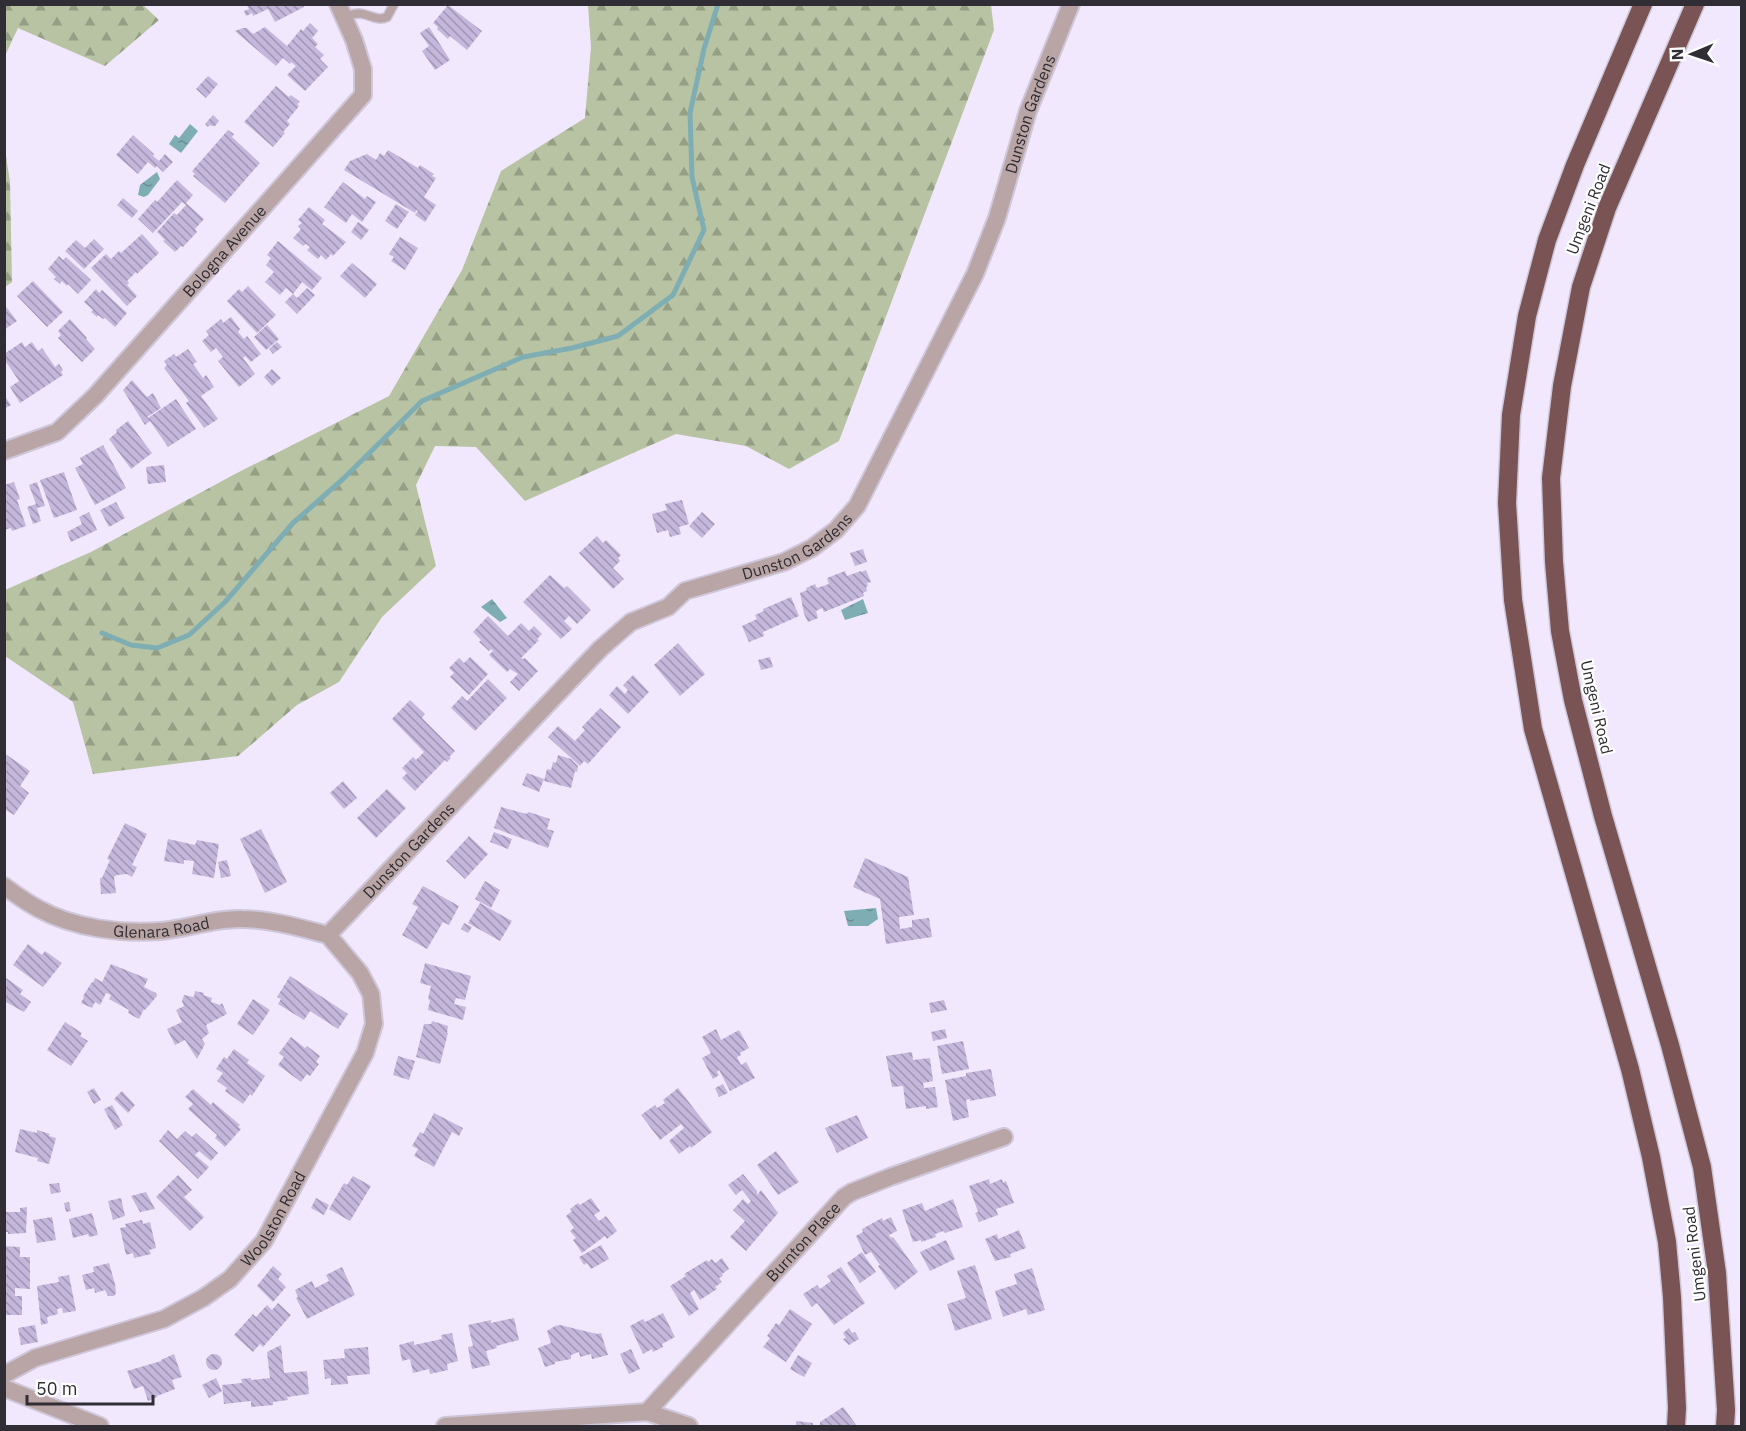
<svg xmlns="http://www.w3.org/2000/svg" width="1746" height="1431" viewBox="0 0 1746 1431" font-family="'IBM Plex Sans',sans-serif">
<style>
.forest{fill:url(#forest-firs)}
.water{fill:url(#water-ripples)}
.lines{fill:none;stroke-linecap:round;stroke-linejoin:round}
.stream{stroke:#7eaeb4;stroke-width:5}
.building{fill:url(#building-back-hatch)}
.lane-casing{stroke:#cec6d9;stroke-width:11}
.street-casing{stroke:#cec6d9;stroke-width:20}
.highway-casing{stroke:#cec6d9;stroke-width:21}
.lane{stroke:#b9a5a5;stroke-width:8}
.street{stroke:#b9a5a5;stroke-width:16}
.highway{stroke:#7a5455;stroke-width:18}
.labels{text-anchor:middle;stroke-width:4.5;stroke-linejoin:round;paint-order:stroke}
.street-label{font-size:16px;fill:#302d34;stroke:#fff}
</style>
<defs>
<pattern id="forest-firs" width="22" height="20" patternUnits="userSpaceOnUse" patternTransform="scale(1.5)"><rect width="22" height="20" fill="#b7c3a3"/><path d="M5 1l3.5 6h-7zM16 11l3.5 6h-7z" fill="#959f86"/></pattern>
<pattern id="water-ripples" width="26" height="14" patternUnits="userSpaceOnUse" patternTransform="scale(1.5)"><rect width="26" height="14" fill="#7eaeb4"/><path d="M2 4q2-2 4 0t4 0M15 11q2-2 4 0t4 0" fill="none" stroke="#688e93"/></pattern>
<pattern id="building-back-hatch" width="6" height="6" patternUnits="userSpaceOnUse" patternTransform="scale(1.5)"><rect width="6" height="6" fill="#c5b7db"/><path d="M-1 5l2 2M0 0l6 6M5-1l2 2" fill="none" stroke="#a095b2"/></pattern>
</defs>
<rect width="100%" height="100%" fill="#f1e8fd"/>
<g class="forest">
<path d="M5,4L143,5L159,20L105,66L18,28L5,56Z"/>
<path d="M588,5H991L994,30L839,441L789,469L746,446L676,434L525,501L476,447L435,446L416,485L436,566L382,617L339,682L297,705L238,756L93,774L73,702L5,656V590L91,552L235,474L389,396L462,270L501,171L585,118L591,47Z"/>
<path d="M5,150L10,182L12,282L5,287Z"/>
</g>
<g class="water">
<path d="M190,124L198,131L181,153L169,144L175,135L179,138Z"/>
<path d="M157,172L160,179L148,195L144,197L138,195L140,185Z"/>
<path d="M492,599L507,618L500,622L481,607Z"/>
<path d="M863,599L868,613L845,620L841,610Z"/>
<path d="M876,908L878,919L868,926H848L844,911Z"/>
</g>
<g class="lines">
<path class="stream" d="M102,633L131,645L157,648L189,635L225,602L293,523L343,479L422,401L523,357L572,348L618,336L673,295L704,230L692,177L690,113L704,49L718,4"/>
</g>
<g class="building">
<path d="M246,4H303L304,7L275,22L268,9L253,16L252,13L246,16L244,11L249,9Z"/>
<path d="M448,5L482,31L467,50L450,36L448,39L437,29L438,27L433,23Z"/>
<path d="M310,23L318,31L312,38L318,44L315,47L324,55L320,59L328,67L305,91L287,75L296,66L291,62L290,64L283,58L276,66L235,31L243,28H247L253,34L265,27L287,46L301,29L303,31Z"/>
<path d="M429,27L450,60L435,70L422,51L429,46L420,33Z"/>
<path d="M208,76L218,84L206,98L196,89Z"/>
<path d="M276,86L289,97L291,95L300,102L297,104L299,106L287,121L290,124L283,132L285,133L273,147L244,122Z"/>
<path d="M213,115L219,121L215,126H212L210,125L208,127L205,124Z"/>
<path d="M228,130L234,134L232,137L260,163L225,203L193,176L195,174L192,171Z"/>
<path d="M133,135L154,154L153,156L159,161L165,154L173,162L163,172L157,166L155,168L148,162L138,174L116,155Z"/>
<path d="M388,150L418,168L420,165L434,174L432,176L436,178L424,197L436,205L425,222L415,215L418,211L416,210L415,213L344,170L350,161L367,154L376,160L380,153L384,156Z"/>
<path d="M177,180L193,195L186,203L204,219L195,229L197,232L183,247L181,246L175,252L163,241L165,240L157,232L174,213L177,215L186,205L182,202L153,233L138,219L155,200L157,202Z"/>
<path d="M343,182L365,199L367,196L376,202L362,222L352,214L346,223L324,207Z"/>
<path d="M123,198L138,211L132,218L117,205Z"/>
<path d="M396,204L409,212L397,229L385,221Z"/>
<path d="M309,207L325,220L322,224L346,242L333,256L331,254L326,260L321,255L318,259L307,250L310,247L306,244L303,246L293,238L301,229L298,226L302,223L298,220Z"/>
<path d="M358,222L369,230L361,240L351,232Z"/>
<path d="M142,234L159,253L137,274L136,272L127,281L129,283L127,285L137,296L127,306L91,268L106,254L111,259L119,251L121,253Z"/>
<path d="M400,237L418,248L405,270L391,261L394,257L389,254Z"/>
<path d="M94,239L104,249L84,269L65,251L76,240L85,248Z"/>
<path d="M278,241L322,278L312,290L302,282L293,294L286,288L280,295L265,282L274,272L266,265L271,258L267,255Z"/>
<path d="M59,256L63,260L66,257L91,280L78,294L68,284L67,286L62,281L60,284L54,279L56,277L48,269Z"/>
<path d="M352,263L377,284L365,298L340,276Z"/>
<path d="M33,281L63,312L47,327L17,296Z"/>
<path d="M248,286L276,315L257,333L227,301L239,289L242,292Z"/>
<path d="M307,288L315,295L297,314L285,302L293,294L297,298Z"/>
<path d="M96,289L99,293L102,290L127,313L115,327L105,318L103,319L98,315L97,317L91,312L93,310L84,302Z"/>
<path d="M4,304L17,321L4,330Z"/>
<path d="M231,317L240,329L238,332L244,339L247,336L261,354L251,362L245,356L243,358L255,374L239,387L218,361L223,357L216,348L211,352L202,341L209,335L206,331L221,319L223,323Z"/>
<path d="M70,319L87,338L86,339L95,349L82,362L58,338L61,335L58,331Z"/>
<path d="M267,325L279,339L266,350L254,337Z"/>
<path d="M22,342L25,347L32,342L38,351L42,348L55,367L59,364L63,370L61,372L63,375L20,403L10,387L19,381L4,359V354Z"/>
<path d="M277,342L282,347L273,354L269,349Z"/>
<path d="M188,349L197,362L193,364L203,378L206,375L214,387L201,396L218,419L204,428L186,403L189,401L164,368L167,365L164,361L174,354L176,357Z"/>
<path d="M272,369L281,378L272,386L264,377Z"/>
<path d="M132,380L147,397L153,393L161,408L147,417L148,418L176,399L196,429L168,447L150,421L145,425L123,390Z"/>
<path d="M4,395L11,405L4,409Z"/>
<path d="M128,421L152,453L131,469L109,439L117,432L116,430Z"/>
<path d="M103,445L126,488L95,505L75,468L83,464L80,458Z"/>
<path d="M164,465L166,482L148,484L146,467Z"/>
<path d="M64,472L77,510L54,518L40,480Z"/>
<path d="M14,482L20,499L17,500L26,526L12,531L11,528L4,530V485Z"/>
<path d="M37,482L45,506L37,508L41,521L33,524L27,507L36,504L29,485Z"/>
<path d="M682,500L689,524L679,527L681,534L670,537L668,530L657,533L652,514L667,510L665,504Z"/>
<path d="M116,502L125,518L109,527L100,510Z"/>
<path d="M89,512L97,530L71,542L67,532L82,524L79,517Z"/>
<path d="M702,512L715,524L702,538L689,526Z"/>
<path d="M597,536L603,543L606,540L621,555L618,558L620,561L613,568L624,579L613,589L579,553Z"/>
<path d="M863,549L867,562L855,566L850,553Z"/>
<path d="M866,570L871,582L867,583L868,586L866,587L867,591L863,593L864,596L824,612L822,608L816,611L818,618L808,622L804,614L800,593L807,590L806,588L815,584L817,588L829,584L827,578L845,571L847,576L861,571V572Z"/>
<path d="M550,575L564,588L567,586L591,610L577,624L569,616L564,621L572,629L561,639L523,602Z"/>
<path d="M791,597L799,616L763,632L764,636L749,642L742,626L757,619L755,615L764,611L763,609Z"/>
<path d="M488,616L508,636L521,623L529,631L534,626L542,634L537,639L539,640L521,658L523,659L525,658L538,671L519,691L510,682L518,674L510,669L507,672L489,655L493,651L491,649L489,651L479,642L481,640L473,632Z"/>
<path d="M678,643L705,674L680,696L654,665Z"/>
<path d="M470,657L488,674L469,695L450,677L454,673L449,668L459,658L464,663Z"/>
<path d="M770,657L773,667L761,670L758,660Z"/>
<path d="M633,675L649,692L628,714L609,695L617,686L625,694L628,690L623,685Z"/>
<path d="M488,679L507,698L475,731L451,708L462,696L467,701Z"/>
<path d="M410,700L425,714L422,718L455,751L449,757L451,758L447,762L445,760L415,791L402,778L407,773L402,768L413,757L416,760L424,752L392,719Z"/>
<path d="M600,708L621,727L588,764L584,761L580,766L548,737L558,726L575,741L585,730L582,727Z"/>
<path d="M4,753L30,771L20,786L29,793L14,815L4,809Z"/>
<path d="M558,755L571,759L578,766L577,772L575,771L571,788L544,781L547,769L551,770L553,762L556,763Z"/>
<path d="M527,773L544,779L539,792L522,785Z"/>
<path d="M343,781L357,798L344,809L330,793Z"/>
<path d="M387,789L406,808L376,838L357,818Z"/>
<path d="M501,807L527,814L528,812L532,813L550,819L547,829L554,831L548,848L494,828Z"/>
<path d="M125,823L147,834L132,865L137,867L132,877L127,874L117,875L114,877L116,893L101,894L100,878H102L110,860L107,859Z"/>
<path d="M261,829L287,882L265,893L240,839Z"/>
<path d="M494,832L512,839L508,849L490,842Z"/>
<path d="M469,836L488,854L465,879L446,861Z"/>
<path d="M168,839L195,845L197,840L219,844L214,878L192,874L194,861L184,860V864L164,861Z"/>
<path d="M865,858L908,877L914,915L899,917L900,929L912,927V920L929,918L932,937L886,944L880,899L853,887Z"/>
<path d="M227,860L231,876L221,878L218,862Z"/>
<path d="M485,881L500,890L491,908L475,899Z"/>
<path d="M423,886L459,906L449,925L443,922L427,949L402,935L418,907L412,904Z"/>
<path d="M480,903L512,921L500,941L468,923Z"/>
<path d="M464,923L472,927L468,933L461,929Z"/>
<path d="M28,944L42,955L45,951L62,963L43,987L13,965Z"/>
<path d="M425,963L471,976L465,1000L456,998L454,1004L466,1007L463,1020L428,1010L430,1000L428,999L431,986L420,983Z"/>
<path d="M111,964L148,979L144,987L156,993L157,996L145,1010L144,1009L139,1019L128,1013L129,1010L109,999L111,995L106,993L100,1005L95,1002L92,1008L81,1003L84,997L83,996L92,982L93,983L95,978L102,982Z"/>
<path d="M290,976L348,1014L338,1029L310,1011L304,1020L278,1004L281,999L277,997Z"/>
<path d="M6,978L23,990L20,994L31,1002L24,1012L4,1001V980Z"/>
<path d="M195,991L204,993L203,995L212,998L211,1002L220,1005L222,1003L227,1014L206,1025L209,1033L202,1039L205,1044L197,1059L185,1040L175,1045L167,1029L182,1022L176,1010L184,1006L182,1001L184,995L194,997Z"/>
<path d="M253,999L270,1010L253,1035L237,1024Z"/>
<path d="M944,1000L947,1010L931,1013L929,1003Z"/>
<path d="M432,1021L448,1026L447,1033H448L440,1064L416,1057L424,1024H431Z"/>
<path d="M65,1022L82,1033L80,1036L88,1041L71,1066L47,1050Z"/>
<path d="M716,1029L721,1040L739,1030L749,1048L740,1053L741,1055L737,1057L741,1065L746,1062L755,1078L730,1091L719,1070L717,1072L719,1075L713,1079L702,1058L711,1053L702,1037Z"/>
<path d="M945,1029L947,1038L933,1041L931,1032Z"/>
<path d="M291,1037L305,1048L307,1046L320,1056L316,1062L319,1064L310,1076L307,1074L301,1082L278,1065L284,1057L279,1053Z"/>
<path d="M963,1041L969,1069L942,1074L937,1046Z"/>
<path d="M234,1049L249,1060L247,1063L265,1076L252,1096L250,1094L243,1104L225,1091L227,1088L217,1081L223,1073L216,1069L224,1057L227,1059Z"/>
<path d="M912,1052L913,1060L930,1058L933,1081L923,1083L924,1088L935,1087L938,1107L926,1109V1106L906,1109L903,1086L892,1087L886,1056Z"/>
<path d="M398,1056L415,1061L409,1080L393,1075Z"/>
<path d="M991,1069L996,1096L970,1101V1099L966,1100L969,1117L953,1121L945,1080L966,1076V1073Z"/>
<path d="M723,1084L728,1093L719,1097L715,1088Z"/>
<path d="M94,1088L101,1100L94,1104L87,1092Z"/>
<path d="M678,1088L712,1132L691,1148L690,1146L679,1154L669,1141L684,1128L681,1124L660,1140L641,1115L655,1105L657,1108L665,1103L663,1100Z"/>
<path d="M193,1089L211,1105L213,1102L240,1125L238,1127L241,1129L225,1147L215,1138L217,1135L188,1109L193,1104L185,1097Z"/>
<path d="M122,1091L135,1105L128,1113L114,1099Z"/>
<path d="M112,1105L123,1125L115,1130L104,1109Z"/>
<path d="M434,1113L463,1128L459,1136L452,1132L434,1167L414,1156L418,1149L412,1146L420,1132L423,1134Z"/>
<path d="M857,1115L868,1138L837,1153L825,1128Z"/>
<path d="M20,1129L37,1133V1130L50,1134L49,1136L56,1138L49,1164L37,1161L38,1158L15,1152Z"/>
<path d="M168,1130L177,1139L185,1131L192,1137L196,1133L218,1153L211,1161L199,1151L195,1155L209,1167L198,1179L159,1141Z"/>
<path d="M776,1151L799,1182L778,1195L757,1165Z"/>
<path d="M743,1174L757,1191V1195L761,1190L778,1213L746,1251L730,1237L745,1221L733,1210L743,1199L748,1204L751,1201L742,1190L736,1195L728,1185Z"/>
<path d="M178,1175L192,1190L184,1197L204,1217L190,1231L156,1197Z"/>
<path d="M353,1176L371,1186L350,1221L329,1209L344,1183L347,1185Z"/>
<path d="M989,1179L990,1184L1002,1179L1003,1183L1006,1181L1014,1203L996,1209L998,1215L979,1222L975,1213L978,1212L969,1186Z"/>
<path d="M59,1183L61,1192L51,1194L49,1184Z"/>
<path d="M146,1192L155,1209L140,1212L131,1196Z"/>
<path d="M121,1198L125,1216L113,1220L108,1201Z"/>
<path d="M316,1198L329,1205L324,1215L311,1208Z"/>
<path d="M591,1198L600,1211L594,1215L599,1221L606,1216L617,1231L607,1239L605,1236L582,1253L573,1240L576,1238L570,1231L574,1228L566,1216L572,1211L570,1209L578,1203L580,1205Z"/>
<path d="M953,1199L963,1227L945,1233L944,1231L935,1234L936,1237L921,1242V1240L913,1242L902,1210L922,1203L925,1211Z"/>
<path d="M69,1202L71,1211L66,1212L64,1203Z"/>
<path d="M27,1207L26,1233L8,1234V1232H5V1212H20V1208Z"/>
<path d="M92,1213L98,1235L89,1237L88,1234L73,1238L69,1219Z"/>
<path d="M52,1217L56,1240L37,1243L33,1220Z"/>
<path d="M891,1217L897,1231L889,1235L891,1238L893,1237L918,1272L895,1290L878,1266L880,1265L871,1252L865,1255L856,1236L863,1232L862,1229L882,1218L883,1221Z"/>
<path d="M142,1220L143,1224L150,1222L156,1248L149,1250L151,1254L134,1258L133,1253L126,1255L120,1228L126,1227L125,1224Z"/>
<path d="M1019,1230L1026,1248L1010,1254L1011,1257L995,1261L985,1239L997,1234L998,1239Z"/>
<path d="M946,1240L955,1259L930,1271L920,1252Z"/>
<path d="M601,1245L609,1259L591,1269L587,1263L584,1265L579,1257Z"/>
<path d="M4,1246L20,1247V1257H30V1289L15,1288V1296H22V1315H4Z"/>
<path d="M862,1252L876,1272L860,1283L847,1263Z"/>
<path d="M722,1258L729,1269L722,1274L723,1276L719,1278L722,1282L715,1287L717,1289L700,1300L694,1290L690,1293L699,1309L689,1316L670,1286L686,1276L684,1274L707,1260L708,1262L712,1259L715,1263Z"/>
<path d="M109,1263L115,1284L116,1293L114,1296H108L105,1290L95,1293L94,1288L86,1290L82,1275L94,1272L93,1267Z"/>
<path d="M975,1265L992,1319L955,1331L947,1304L966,1298L957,1271Z"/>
<path d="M273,1266L282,1274L278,1279L286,1287L273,1302L257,1286Z"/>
<path d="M342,1267L355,1295L307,1319L296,1298L298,1297L295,1290L312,1281L315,1288L329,1281L326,1275Z"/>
<path d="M841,1267L865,1303L834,1325L817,1303L812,1307L803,1294L817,1285L820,1289L831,1281L827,1276Z"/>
<path d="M1032,1268L1045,1310L1028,1315L1026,1309L1003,1317L995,1291L1017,1284L1014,1274Z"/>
<path d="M69,1275L76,1311L63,1313L62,1308L57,1309L58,1314L47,1317L48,1323L41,1325L37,1286L59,1282L58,1277Z"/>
<path d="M278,1303L291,1315L263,1347L260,1344L253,1352L234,1335L253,1314L256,1317L267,1305L272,1310Z"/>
<path d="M790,1309L812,1324L786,1362L763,1347L770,1338L767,1336L776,1323L779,1325Z"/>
<path d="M663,1313L675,1337L662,1344L663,1347L653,1352L652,1349L643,1354L630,1326L643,1319L645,1322Z"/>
<path d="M514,1318L519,1340L496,1346L497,1348L486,1351L490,1365L472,1369L468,1347L473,1346L468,1325L491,1320V1323Z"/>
<path d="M35,1325L38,1342L21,1345L18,1328Z"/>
<path d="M560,1325L597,1334L601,1333L608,1355L592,1359L591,1354L580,1357L579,1352L571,1355V1359L555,1362V1364L545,1367L538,1348L551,1343L547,1331L555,1326Z"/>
<path d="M849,1328L852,1333L855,1332L859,1339L849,1345L843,1339L846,1338L843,1333Z"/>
<path d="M452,1333L458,1361L447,1364L448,1370L430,1374L429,1369L413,1373L410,1359L402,1361L399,1345L414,1341V1345L442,1339L441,1335Z"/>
<path d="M281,1345L284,1373L307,1371L309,1394L287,1397L288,1400L273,1402V1405L251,1407V1401L224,1404L222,1385L242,1383L241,1379L251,1378V1380L270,1378L267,1352Z"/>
<path d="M368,1347L370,1374L347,1376L348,1384L331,1385V1378L325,1379L323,1360L345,1358L344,1349Z"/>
<path d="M631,1349L640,1369L629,1374L620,1354Z"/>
<path d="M174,1354L182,1377L172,1380L175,1389L157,1396V1397L148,1401L143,1386L134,1389L127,1371L161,1361V1360Z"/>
<circle cx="214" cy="1362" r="8"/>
<path d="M798,1355L812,1363L804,1377L790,1369Z"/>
<path d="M216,1378L222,1391L209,1398L202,1385Z"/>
<path d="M843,1407L857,1426H820V1422Z"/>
<path d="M796,1421L813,1423V1426H796Z"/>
</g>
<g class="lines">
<defs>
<path id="lane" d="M344,17C351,15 356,12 363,14C372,16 378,21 387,17L394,4"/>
<g id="street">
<path id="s1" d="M4,451L57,432L95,396L363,95V69L354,40L338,4"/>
<path id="s2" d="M4,886C15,894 27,903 39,909C74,928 120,934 160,931C187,929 214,918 242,919C270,919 301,928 328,935"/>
<path id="s3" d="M328,935L600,649L631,622L668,607L685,591L784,562L812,548L836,530L857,506L975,274L997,218L1028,111L1071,4"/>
<path id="s4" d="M4,1375L35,1358L164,1319L203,1298L230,1279L264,1241L365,1053L374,1024L371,994L360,973L328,935"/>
<path d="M4,1388L100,1426"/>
<path id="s5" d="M647,1412L844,1197L852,1192L890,1177L1004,1137"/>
<path d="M445,1426L647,1412L689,1426"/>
</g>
<g id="highway">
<path d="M1643,4L1575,165L1547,240L1527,316L1511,415L1507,503L1513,600L1533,729L1630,1069L1651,1157L1667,1242L1672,1297L1677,1408L1676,1426"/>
<path d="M1695,4L1607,208L1581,287L1562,386L1551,478L1554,562L1560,631L1573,700L1603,816L1670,1045L1702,1167L1717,1273L1726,1410L1725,1426"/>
</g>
</defs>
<use href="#lane" class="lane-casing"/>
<use href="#street" class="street-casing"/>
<use href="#highway" class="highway-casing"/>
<use href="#lane" class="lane"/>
<use href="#street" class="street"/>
<use href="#highway" class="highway"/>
</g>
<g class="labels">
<g class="street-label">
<text dy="6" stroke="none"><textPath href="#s3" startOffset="1125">Dunston Gardens</textPath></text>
<text transform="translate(1588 209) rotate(-69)" y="6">Umgeni Road</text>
<text dy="6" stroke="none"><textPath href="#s1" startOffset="303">Bologna Avenue</textPath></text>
<text dy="6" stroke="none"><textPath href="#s3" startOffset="621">Dunston Gardens</textPath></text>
<text transform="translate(1597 707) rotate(77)" y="6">Umgeni Road</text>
<text dy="6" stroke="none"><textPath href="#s3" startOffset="117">Dunston Gardens</textPath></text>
<text dy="6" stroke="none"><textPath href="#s2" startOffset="168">Glenara Road</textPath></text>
<text dy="6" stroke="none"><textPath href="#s4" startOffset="322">Woolston Road</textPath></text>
<text dy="6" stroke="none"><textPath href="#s5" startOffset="231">Burnton Place</textPath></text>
<text transform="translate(1694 1254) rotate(-97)" y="6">Umgeni Road</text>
</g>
</g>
<rect width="1746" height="1431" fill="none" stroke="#302d34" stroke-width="12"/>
<g transform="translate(1692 54) rotate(268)" stroke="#ffffff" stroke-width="4.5" paint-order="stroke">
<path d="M0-4.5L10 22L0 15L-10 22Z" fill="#302d34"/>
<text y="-9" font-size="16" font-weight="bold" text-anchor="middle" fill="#302d34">N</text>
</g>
<path d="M27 1395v9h126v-9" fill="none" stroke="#302d34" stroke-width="3"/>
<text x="36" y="1395" font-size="18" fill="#302d34" stroke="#ffffff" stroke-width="4.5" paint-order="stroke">50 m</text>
</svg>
